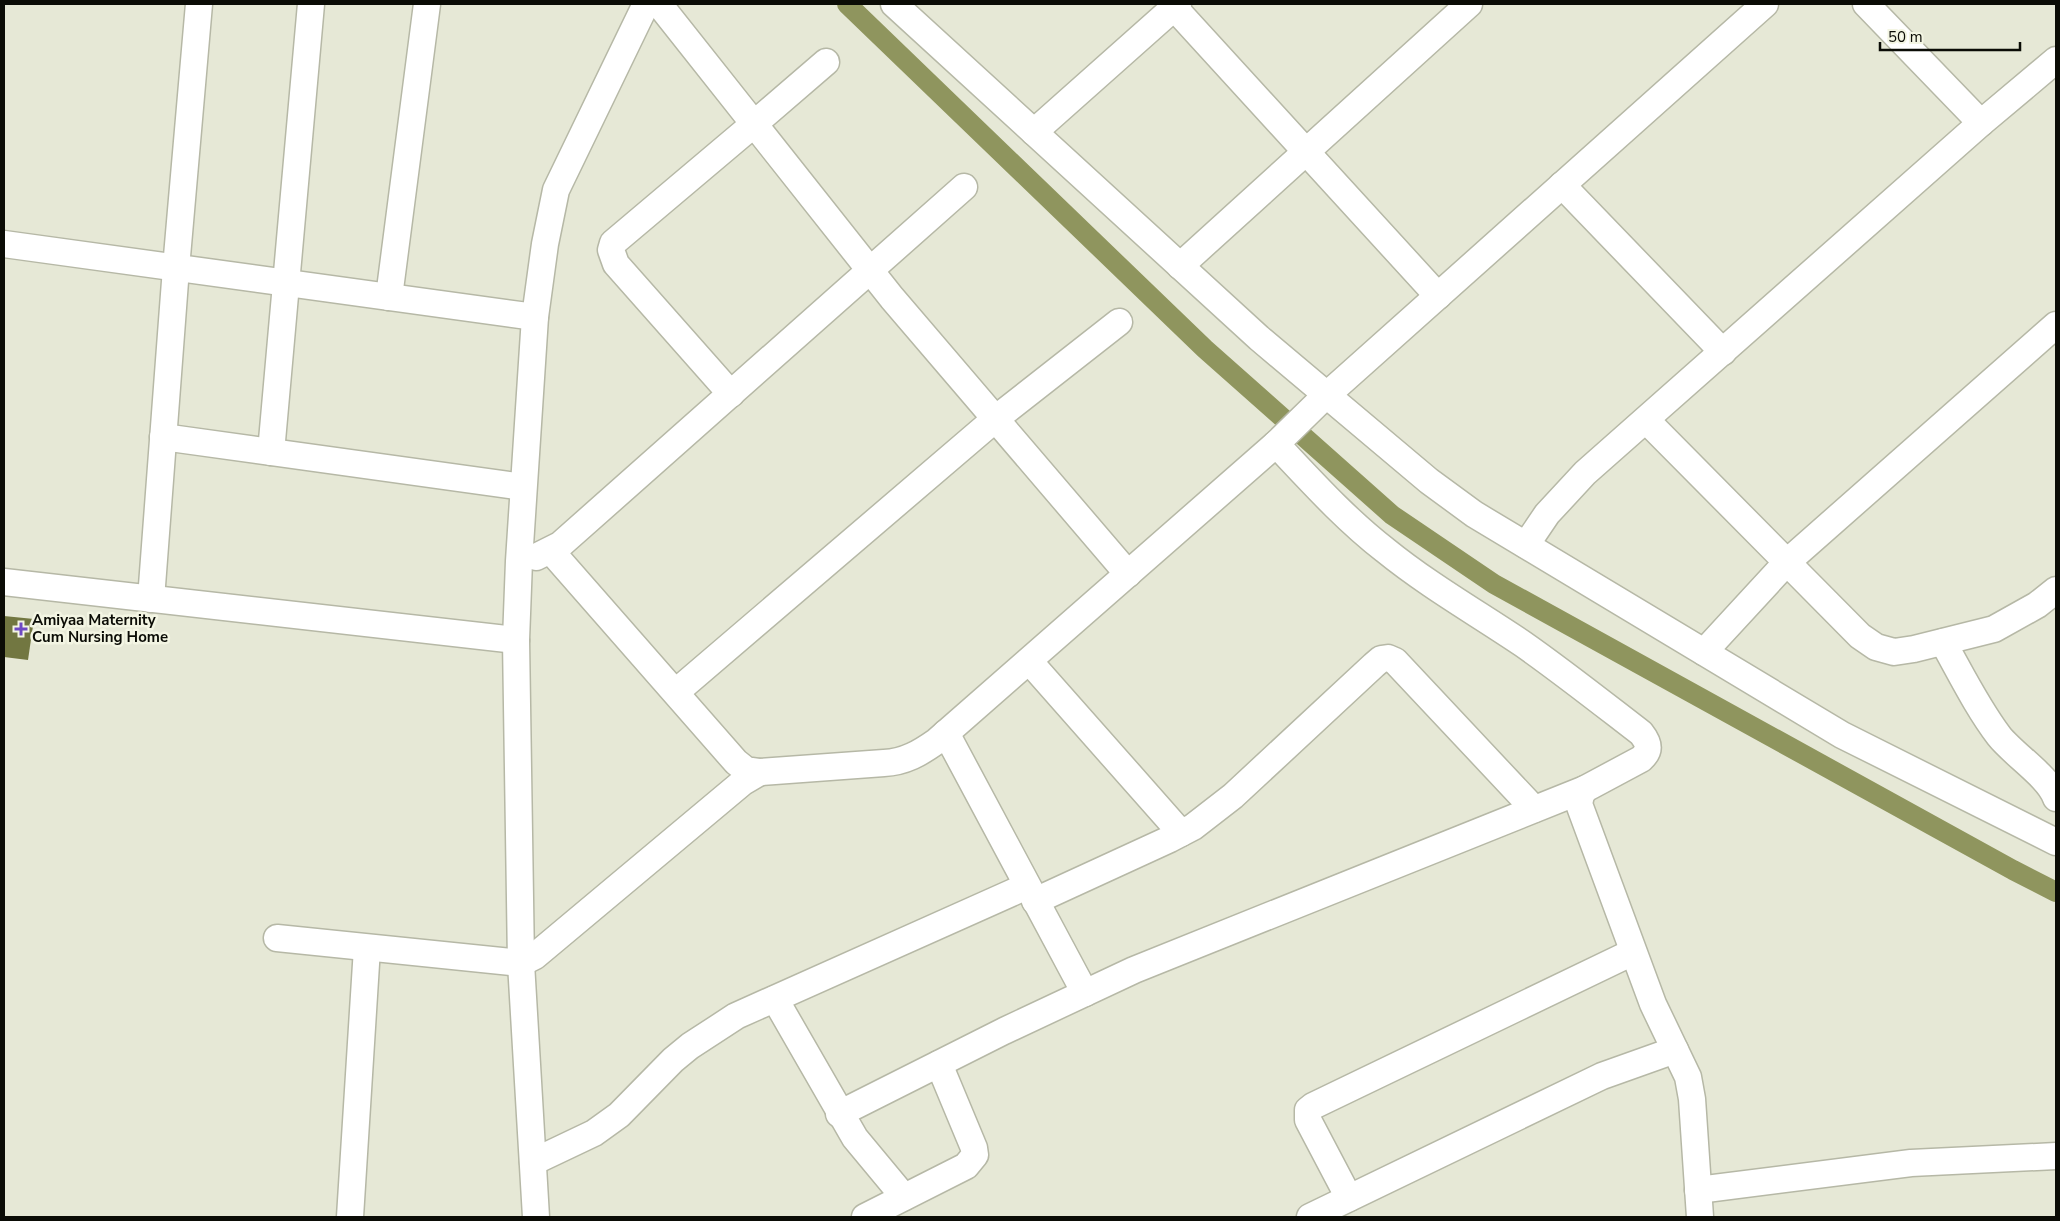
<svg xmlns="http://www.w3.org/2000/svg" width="2060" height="1221" viewBox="0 0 2060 1221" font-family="'Nunito Sans',sans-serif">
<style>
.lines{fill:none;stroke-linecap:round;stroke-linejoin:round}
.canal{stroke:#8f955e;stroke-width:20}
.building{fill:#727741}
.minor-casing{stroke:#b6b8a6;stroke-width:29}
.minor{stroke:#fff;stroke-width:26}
.poi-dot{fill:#6f4ac3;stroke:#f3f5e3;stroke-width:2}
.labels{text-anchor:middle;stroke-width:5;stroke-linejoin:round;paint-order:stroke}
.poi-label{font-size:15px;font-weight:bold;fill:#0b0c06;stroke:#f3f5e3;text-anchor:start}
</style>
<rect width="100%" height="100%" fill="#e6e8d6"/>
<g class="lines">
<path class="canal" d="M847,4L1205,349L1392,515L1494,584L2013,870L2056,892"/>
</g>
<path class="building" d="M4,616L34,619L28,660L4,657Z"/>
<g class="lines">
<defs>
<g id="minor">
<path d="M659,4L892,298L1128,574"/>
<path d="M894,4L1259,338L1429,481L1474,514L1842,735L2056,842"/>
<path d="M1171,4L1438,296"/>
<path d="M1866,4L1981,123"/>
<path d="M1034,132L1178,4"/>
<path d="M1562,185L1723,352"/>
<path d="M4,244L535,317"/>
<path d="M1180,266L1469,4"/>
<path d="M389,297L427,4"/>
<path d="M731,394L616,264L611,250L613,243L754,124L826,62"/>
<path d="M1646,420L1860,636L1876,647L1894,652L1914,649L1994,629L2037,605L2056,590"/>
<path d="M163,437L523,487"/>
<path d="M1276,444C1311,481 1345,519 1385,550C1428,585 1477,613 1523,644C1563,672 1602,703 1641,733C1649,743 1651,750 1641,759L1585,789L1581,795L1579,804L1653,1004L1688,1077L1692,1099L1700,1217"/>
<path d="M271,452L311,4"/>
<path d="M1526,545L1547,514L1585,473L1981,123L2056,60"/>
<path d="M551,551L736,762L746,770L760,772L884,763C905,762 920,753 937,741L1276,444L1319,402L1765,4"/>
<path d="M536,557L560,545L964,187"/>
<path d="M4,582L516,640"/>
<path d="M151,599L176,268L199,4"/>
<path d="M1943,642C1961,674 1977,707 1999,736C2014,755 2049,777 2056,798"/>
<path d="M1704,652L1786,563L2056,325"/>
<path d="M1029,661L1181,833"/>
<path d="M676,692L994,420L1119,322"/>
<path d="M946,733L1085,993"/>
<path d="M1035,901L1170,839L1193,827L1233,796L1374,665L1381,659L1388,658L1395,661L1534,809"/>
<path d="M277,938L521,963L535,956L743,782L760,772"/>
<path d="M775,999L855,1138L904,1197"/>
<path d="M839,1114L1004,1031L1134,970L1585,789"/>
<path d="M533,1162L594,1133L619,1115L673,1060L690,1046L736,1016L1027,886"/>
<path d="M1698,1190L1911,1163L2056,1156"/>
<path d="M1349,1198L1308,1120V1110L1313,1106L1633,952"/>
<path d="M350,1217L367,948"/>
<path d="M536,1217L521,963L516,640L519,561L535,317L545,244L556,190L646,4"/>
<path d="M865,1217L966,1166L975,1155L974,1148L939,1064"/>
<path d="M1310,1217L1602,1076L1675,1050"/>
</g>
</defs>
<use href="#minor" class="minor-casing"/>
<use href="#minor" class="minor"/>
</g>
<path class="poi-dot" d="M18.5 621.5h5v5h5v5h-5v5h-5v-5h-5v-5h5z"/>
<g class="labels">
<g class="poi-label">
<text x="32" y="625">Amiyaa Maternity<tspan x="32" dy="17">Cum Nursing Home</tspan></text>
</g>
</g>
<rect width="2060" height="1221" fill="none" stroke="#0b0c06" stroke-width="10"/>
<path d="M1880 42v8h140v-8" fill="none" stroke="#0b0c06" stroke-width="2.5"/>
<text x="1888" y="42" font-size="15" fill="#0b0c06" stroke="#f3f5e3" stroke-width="4" paint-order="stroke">50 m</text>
</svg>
